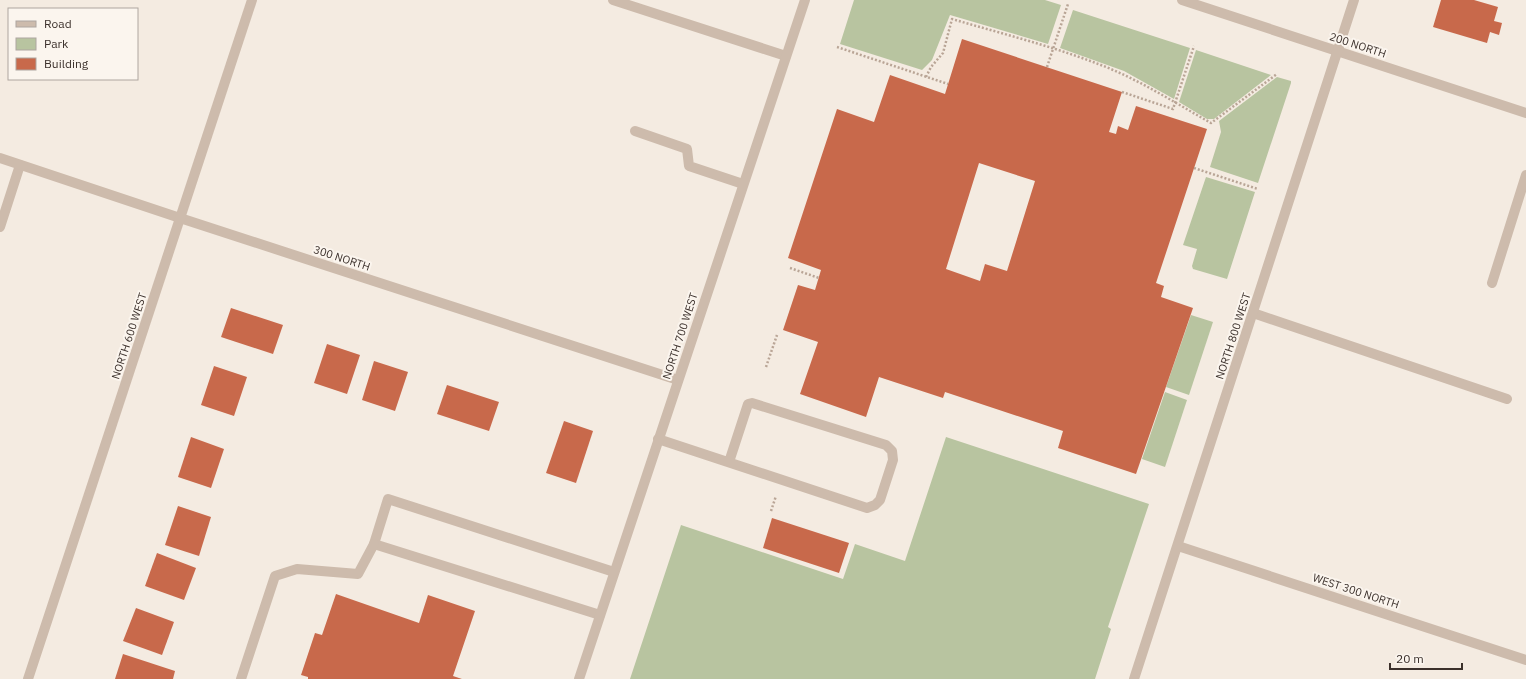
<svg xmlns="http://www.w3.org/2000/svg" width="1526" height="679" viewBox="0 0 1526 679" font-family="'IBM Plex Sans',sans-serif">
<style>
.green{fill:#b8c4a0}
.building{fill:#c8694b;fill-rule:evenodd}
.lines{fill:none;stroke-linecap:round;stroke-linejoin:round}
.path{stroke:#b9a596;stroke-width:2.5;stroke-dasharray:2 2;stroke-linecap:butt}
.lane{stroke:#cdbbac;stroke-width:10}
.street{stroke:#cdbbac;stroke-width:10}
.labels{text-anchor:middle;stroke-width:4;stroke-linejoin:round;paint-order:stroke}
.street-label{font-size:11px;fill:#3b302b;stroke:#fbf5ee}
</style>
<rect width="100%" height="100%" fill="#f4ebe1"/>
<g class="green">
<path d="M854,0H1045L1061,5L1048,44L950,15L932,60L922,70L840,44Z"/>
<path d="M1073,10L1190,48L1174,99L1124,71L1060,48Z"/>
<path d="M1196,50L1271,75L1214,119H1207L1179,102Z"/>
<path d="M1277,77L1291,81V83L1258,183L1210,167L1221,132L1219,121Z"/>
<path d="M1206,177L1255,192L1227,279L1193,269L1192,266L1197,249L1183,245Z"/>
<path d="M1191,315L1213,322L1189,395L1166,387Z"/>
<path d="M1165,392L1187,400L1165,467L1142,459Z"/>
<path d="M946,437L1149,504L1108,627L1111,629L1095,679H630L681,525L843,579L855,544L905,561Z"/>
</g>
<g class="building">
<path d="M1441,0H1474L1498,7L1494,21L1502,23L1499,35L1490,32L1487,43L1433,27Z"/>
<path d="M962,39L1122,92L1109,132L1116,134L1118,126L1128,130L1136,106L1207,129L1156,283L1164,286L1161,297L1193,308L1136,474L1058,448L1063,431L945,392L943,398L879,377L866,417L800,394L818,342L783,330L798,285L815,290L821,270L788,258L837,109L874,122L890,75L945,94ZM979,163L1035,181L1007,271L985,264L980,281L946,269Z"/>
<path d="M231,308L283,325L273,354L221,337Z"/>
<path d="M327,344L360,355L347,394L314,383Z"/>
<path d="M374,361L408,372L395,411L362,400Z"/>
<path d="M214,366L247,377L234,416L201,405Z"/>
<path d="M447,385L499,402L489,431L437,414Z"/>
<path d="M564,421L593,431L576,483L546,473Z"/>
<path d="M191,437L224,449L211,488L178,477Z"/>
<path d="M178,506L211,517L199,556L165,545Z"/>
<path d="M772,518L849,543L839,573L763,548Z"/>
<path d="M157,553L196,568L184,600L145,586Z"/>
<path d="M336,594L419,623L428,595L475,611L453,676L462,679H308V677L301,675L315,633L322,635Z"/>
<path d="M136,608L174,622L162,655L123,641Z"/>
<path d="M123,654L175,671L173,679H115Z"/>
</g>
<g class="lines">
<g class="path">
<path d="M837,47L948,84"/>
<path d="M1047,67L1068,4"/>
<path d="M926,77L931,67L943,53L952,19C1003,34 1056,47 1106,67C1143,82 1177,104 1211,123L1277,74"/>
<path d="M1122,92L1173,109L1194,46"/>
<path d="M1194,168L1258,189"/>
<path d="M790,268L819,278"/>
<path d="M766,367L777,335"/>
<path d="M771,511L776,496"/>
</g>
<g class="lane">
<path d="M613,0L786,56"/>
<path d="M635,131L687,149L689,166L743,184"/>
<path d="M0,227L20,165"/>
<path d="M1492,283L1526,175"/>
<path d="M1253,313L1507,399"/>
<path d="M658,439C728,462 798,485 867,508L875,505L880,500L893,460L892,451L886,445L752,403L748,404L729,462"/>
<path d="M600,615L374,544L388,499L614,572"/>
<path d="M241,679L275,576L297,569L358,574L374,544"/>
</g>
<g class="street">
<path d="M1182,0L1526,113"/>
<path d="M0,158L180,218L678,380"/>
<path d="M1178,546L1526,660"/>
<path d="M28,679L252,0"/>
<path d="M579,679L805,0"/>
<path d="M1134,679L1354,0"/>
</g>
</g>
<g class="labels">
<g class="street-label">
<text transform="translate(1358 45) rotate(18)" y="4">200 NORTH</text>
<text transform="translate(342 258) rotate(18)" y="4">300 NORTH</text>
<text transform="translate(129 336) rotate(-72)" y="4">NORTH 600 WEST</text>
<text transform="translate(680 336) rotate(-72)" y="4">NORTH 700 WEST</text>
<text transform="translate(1233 336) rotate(-72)" y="4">NORTH 800 WEST</text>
<text transform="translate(1356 591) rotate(18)" y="4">WEST 300 NORTH</text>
</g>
</g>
<rect x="8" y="8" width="130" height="72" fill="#fbf5ee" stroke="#aea6a0"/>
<rect x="16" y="21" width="20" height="6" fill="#cdbbac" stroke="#aea6a0"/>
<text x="44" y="28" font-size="12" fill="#3b302b">Road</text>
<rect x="16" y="38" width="20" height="12" fill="#b8c4a0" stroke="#aea6a0"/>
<text x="44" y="48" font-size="12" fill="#3b302b">Park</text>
<rect x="16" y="58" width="20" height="12" fill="#c8694b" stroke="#aea6a0"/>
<text x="44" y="68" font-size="12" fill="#3b302b">Building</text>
<path d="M1390 663v6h72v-6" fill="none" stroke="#3b302b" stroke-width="2"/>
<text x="1396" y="663" font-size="12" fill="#3b302b" stroke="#fbf5ee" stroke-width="3" paint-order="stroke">20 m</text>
</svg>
